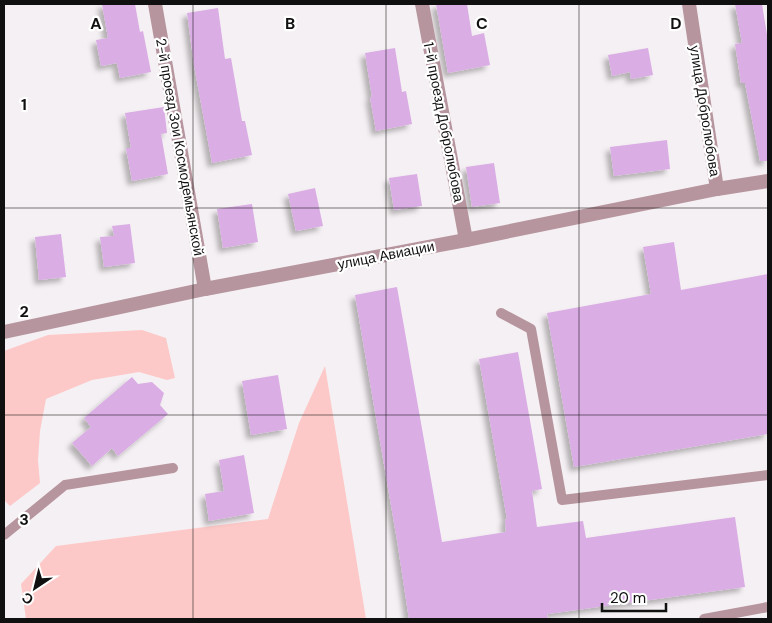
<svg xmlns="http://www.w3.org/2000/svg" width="772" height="623" viewBox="0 0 772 623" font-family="'DM Sans',sans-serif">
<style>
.green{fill:#fdc9c8}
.building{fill:#daade5;filter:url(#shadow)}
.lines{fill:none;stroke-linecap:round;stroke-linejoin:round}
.service{stroke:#b6959e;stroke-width:10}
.minor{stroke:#b6959e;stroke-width:14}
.grid{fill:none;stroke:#111010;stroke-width:1;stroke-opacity:0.55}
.labels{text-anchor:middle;stroke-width:4.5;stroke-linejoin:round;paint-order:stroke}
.street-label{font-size:14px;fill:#111010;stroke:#fff}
.grid-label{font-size:16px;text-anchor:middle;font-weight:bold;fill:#111010;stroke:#fff;stroke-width:4.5;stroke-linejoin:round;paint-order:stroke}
</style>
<defs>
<filter id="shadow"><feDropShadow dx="-4.5" dy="4.5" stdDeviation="2.5" flood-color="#0004"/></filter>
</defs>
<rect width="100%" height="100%" fill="#f5f0f3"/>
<g class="green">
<path d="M142,330L166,338L175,378L167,380L139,372L92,380L46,399L40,431L38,460L40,483L10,506L4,500V351L48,335Z"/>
<path d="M325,366L366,619H26L21,584L56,546L268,519L299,423Z"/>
</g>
<g class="building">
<path d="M102,4H135L140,32L143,31L151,72L120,78L117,63L101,66L96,40L108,38Z"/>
<path d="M436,4H467L472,36L484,33L490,65L448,73Z"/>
<path d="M735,4H762L768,41V161H760L745,83H741L735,44L742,43Z"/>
<path d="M218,8L225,59L231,58L242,121H245L252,155L212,163L194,65L187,13Z"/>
<path d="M395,48L402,92L406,91L412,124L376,131L370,97H372L365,53Z"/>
<path d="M648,48L653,75L631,79L630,72L612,76L608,55Z"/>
<path d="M164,107L167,133L161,134L168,174L132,181L126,148H131L125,113Z"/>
<path d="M667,140L670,169L614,176L610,147Z"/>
<path d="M494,163L500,203L472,207L466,167Z"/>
<path d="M417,174L422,206L394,210L389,178Z"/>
<path d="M315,188L323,226L296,231L288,194Z"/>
<path d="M252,204L258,242L223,248L217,209Z"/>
<path d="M130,224L135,263L104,267L100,237L114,236L112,226Z"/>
<path d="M61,234L66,277L39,280L35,237Z"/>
<path d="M674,242L681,290L768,274V434L574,467L547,313L651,294L643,247Z"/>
<path d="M397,287L442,542L506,532L505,520L507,519L479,359L518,352L542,489L532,491L537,527L583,521L586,538L735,517L745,587L547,614L548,619H409L397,540L355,295Z"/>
<path d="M278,375L287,429L251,435L242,381Z"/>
<path d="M132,377L138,384L152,382L164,393L160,405L168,414L118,456L112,448L92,466L72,443L91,427L84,418Z"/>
<path d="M244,455L254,513L209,521L205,494L224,491L219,460Z"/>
</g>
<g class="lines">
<g class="service">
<path d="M501,313L531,329L562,500L768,475"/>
<path d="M4,535L65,485L173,468"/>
<path d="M704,619L768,607"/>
</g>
<g class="minor">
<path d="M155,4L205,289"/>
<path d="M422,4L466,240"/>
<path d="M689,4L717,189"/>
<path d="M4,332L205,289L466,240L717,189L768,181"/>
</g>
</g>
<path class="grid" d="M193,4V619M386,4V619M579,4V619M4,208H768M4,415H768"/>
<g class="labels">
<g class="street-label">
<text transform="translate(705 111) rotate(81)" y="5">улица Добролюбова</text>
<text transform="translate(444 122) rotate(79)" y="5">1-й проезд Добролюбова</text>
<text transform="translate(180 147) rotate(80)" y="5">2-й проезд Зои Космодемьянской</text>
<text transform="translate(386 255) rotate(-11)" y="5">улица Авиации</text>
</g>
</g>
<g class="grid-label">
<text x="96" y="29">A</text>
<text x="290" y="29">B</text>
<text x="482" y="29">C</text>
<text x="676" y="29">D</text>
<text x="24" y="110">1</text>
<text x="24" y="317">2</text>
<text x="24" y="525">3</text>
</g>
<rect width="772" height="623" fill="none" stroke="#111010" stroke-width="10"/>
<g transform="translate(35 588) rotate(215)" stroke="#ffffff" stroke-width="4" paint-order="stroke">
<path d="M0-4L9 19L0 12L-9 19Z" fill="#111010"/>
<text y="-8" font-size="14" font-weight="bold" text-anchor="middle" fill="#111010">С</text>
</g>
<path d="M602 603v8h64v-8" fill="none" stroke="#111010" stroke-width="2.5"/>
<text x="610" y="603" font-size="15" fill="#111010" stroke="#ffffff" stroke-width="4" paint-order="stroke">20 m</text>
</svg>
